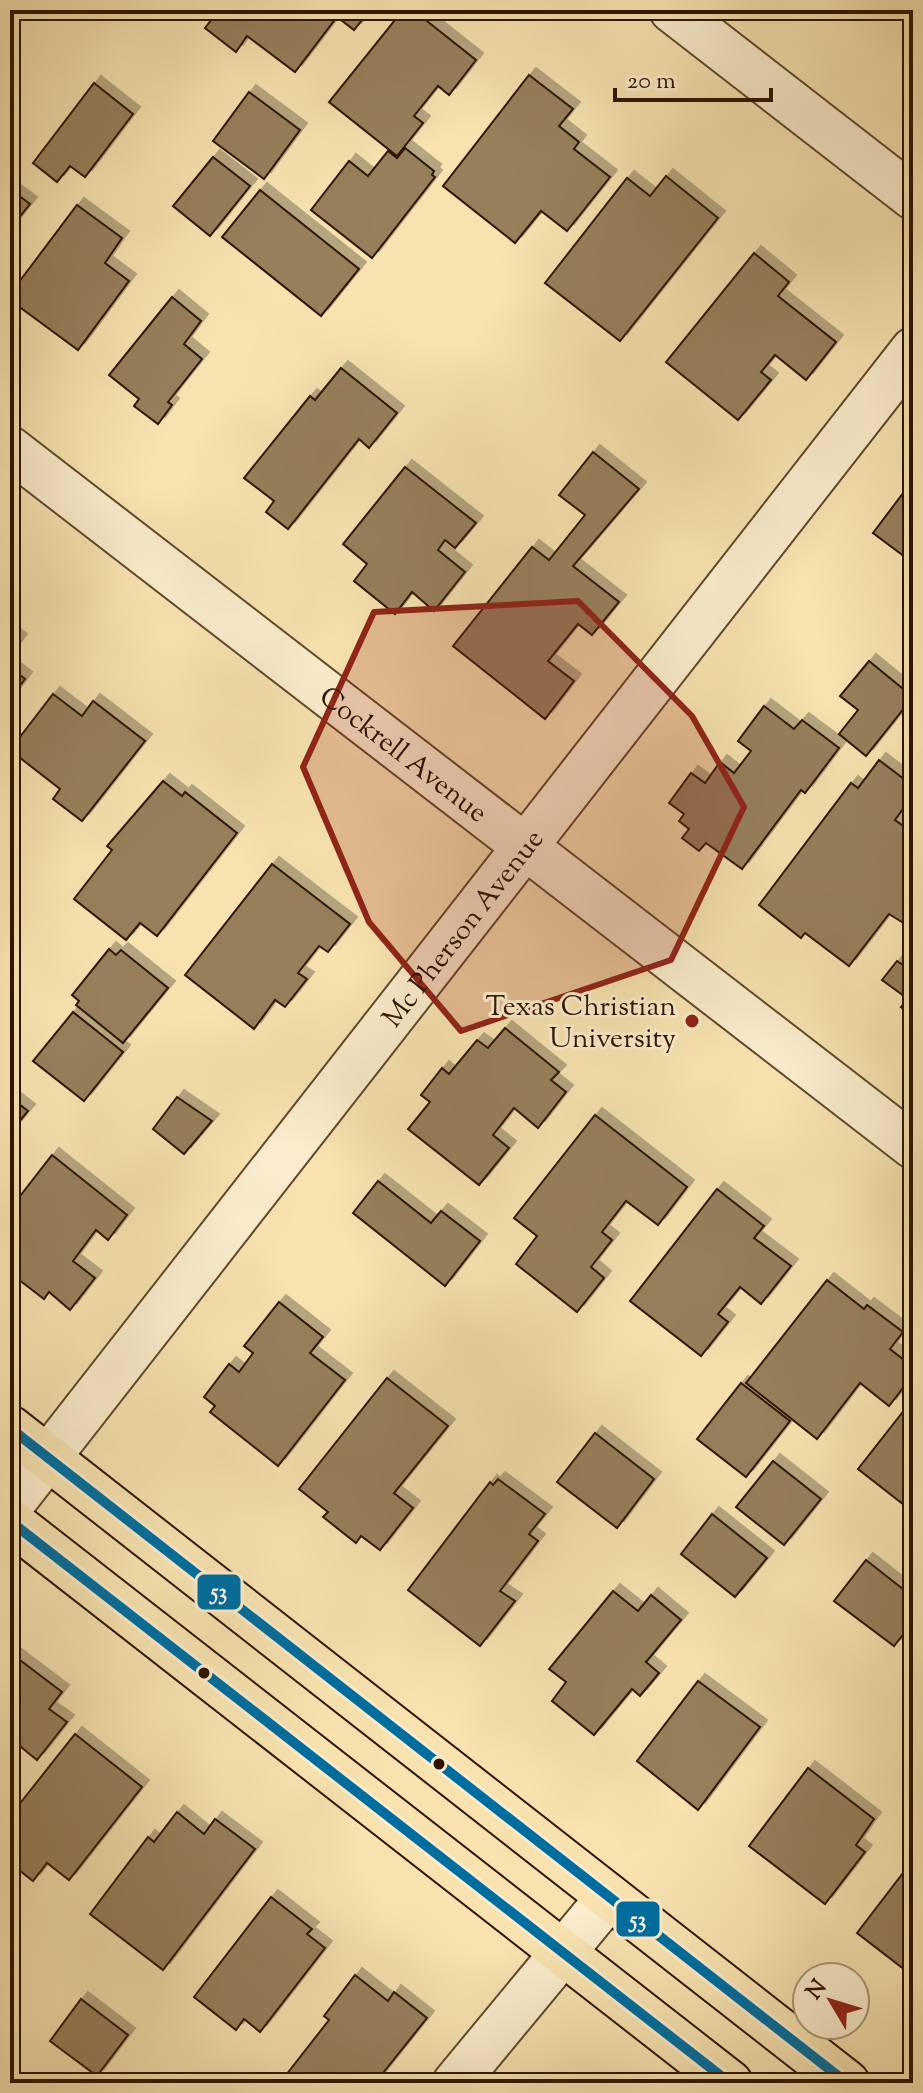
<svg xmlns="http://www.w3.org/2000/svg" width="923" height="2093" viewBox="0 0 923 2093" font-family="'Sorts Mill Goudy',serif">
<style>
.building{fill:#977f5c;stroke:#2e1400;stroke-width:2;filter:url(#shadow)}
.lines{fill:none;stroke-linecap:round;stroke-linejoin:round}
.minor-casing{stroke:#60482c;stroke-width:48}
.major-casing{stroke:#2e1400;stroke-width:48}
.minor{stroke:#faeccc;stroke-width:44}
.major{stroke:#f7e2b0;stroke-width:44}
.bus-1-casing{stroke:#faeccc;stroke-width:16}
.bus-1{stroke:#006d9e;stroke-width:10}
.marked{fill:#8f2418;fill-opacity:0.2;stroke:#8f2418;stroke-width:6;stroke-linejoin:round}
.poi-dot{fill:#8f2418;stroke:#faeccc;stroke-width:3}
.bus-dot{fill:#2e1400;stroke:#faeccc;stroke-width:3}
.labels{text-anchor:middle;stroke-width:6;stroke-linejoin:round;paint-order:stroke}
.street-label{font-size:28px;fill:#2e1400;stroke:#faeccc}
.poi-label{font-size:28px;fill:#2e1400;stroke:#faeccc;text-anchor:end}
.line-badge{stroke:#faeccc;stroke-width:3}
.badge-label{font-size:22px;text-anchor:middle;font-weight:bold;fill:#fff}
</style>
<defs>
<filter id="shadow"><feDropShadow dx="7" dy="-7" stdDeviation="0" flood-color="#0004"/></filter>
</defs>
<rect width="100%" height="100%" fill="#f7e2b0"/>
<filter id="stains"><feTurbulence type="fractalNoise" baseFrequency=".0025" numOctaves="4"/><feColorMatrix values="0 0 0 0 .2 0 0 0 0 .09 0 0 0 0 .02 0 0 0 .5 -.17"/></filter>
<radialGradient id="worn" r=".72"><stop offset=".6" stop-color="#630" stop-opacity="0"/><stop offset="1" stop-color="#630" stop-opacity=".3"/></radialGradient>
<g class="building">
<path d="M219,10H370L354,30L337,17L295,72L247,36L236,52L205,28Z"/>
<path d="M403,10H413L476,60L449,95L438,86L414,116L423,123L397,156L329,102Z"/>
<path d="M529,75L573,109L559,126L579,142L574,149L610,177L567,231L541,211L515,243L443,186Z"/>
<path d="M94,83L133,114L85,177L70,166L57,182L33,163Z"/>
<path d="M249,92L300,130L264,179L213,141Z"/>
<path d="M405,148L434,171L432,175L435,177L372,258L311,210L349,161L368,176L388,151L397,158Z"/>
<path d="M213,157L250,186L210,236L173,206Z"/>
<path d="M666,176L718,218L620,341L545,283L627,178L650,196Z"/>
<path d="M10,189L30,204L10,229Z"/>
<path d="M260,190L359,269L321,316L222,237Z"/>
<path d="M77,205L122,238L105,263L129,281L78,350L10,300V294Z"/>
<path d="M754,253L789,282L778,296L836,342L806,380L775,355L761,372L771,380L738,420L666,362Z"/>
<path d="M172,297L201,321L184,344L202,359L168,402L172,405L158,424L134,406L139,399L109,375Z"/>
<path d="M341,368L397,413L369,448L359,439L288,529L266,512L274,501L244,478L310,396L315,400Z"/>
<path d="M593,452L639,489L573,566L619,602L592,635L578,624L548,661L574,681L545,719L453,646L532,547L549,560L585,515L559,495Z"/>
<path d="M405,467L476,523L455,548L445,540L438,550L465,572L434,611L412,592L395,614L354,581L367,564L343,544Z"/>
<path d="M913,480V563L873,533Z"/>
<path d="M10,633L20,641L10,654Z"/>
<path d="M869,661L913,697L866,756L839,734L858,710L840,696Z"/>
<path d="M10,667L25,679L10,699Z"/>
<path d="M53,694L82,716L93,701L145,741L82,821L53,799L60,789L10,750Z"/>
<path d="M764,706L794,729L802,720L839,748L805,793L801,790L742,869L706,843L699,851L682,838L689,829L679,821L684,814L669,803L691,773L705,783L720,762L734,773L751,751L738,741Z"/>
<path d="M879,760L913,786V795L895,820L913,833V929L889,914L849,966L805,933L801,938L759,905L851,783L858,788Z"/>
<path d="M163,781L182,796L185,792L237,833L157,936L140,923L126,940L74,899L112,850L107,846Z"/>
<path d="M272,864L350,924L328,952L319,946L298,973L307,979L285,1007L275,1000L254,1029L185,975Z"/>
<path d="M109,949L116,955L121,950L168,988L123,1043L76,1005L79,1001L72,995Z"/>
<path d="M913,952V1016L901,1007L908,999L882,980L897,961L903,965Z"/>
<path d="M73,1012L123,1052L84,1101L33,1061Z"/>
<path d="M505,1028L559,1072L551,1080L566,1092L538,1128L514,1108L493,1135L509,1148L479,1185L408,1129L430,1102L421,1095L442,1068L449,1074L477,1040L488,1048Z"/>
<path d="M10,1097L28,1111L10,1133Z"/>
<path d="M177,1097L212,1121L184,1154L153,1129Z"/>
<path d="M595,1115L687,1187L658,1225L626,1201L602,1232L612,1240L591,1267L604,1278L577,1312L516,1264L537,1236L514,1218Z"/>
<path d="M52,1155L127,1215L108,1240L96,1230L73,1261L95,1278L70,1310L49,1292L44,1299L10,1273L14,1263L10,1260V1209Z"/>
<path d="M378,1181L431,1223L441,1211L480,1241L445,1286L353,1213Z"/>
<path d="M717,1189L764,1226L754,1238L791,1266L761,1304L740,1287L718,1314L728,1322L701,1356L630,1301Z"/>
<path d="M827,1280L864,1309L867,1305L903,1332L890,1349L913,1367V1375L889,1406L860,1383L817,1439L746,1383Z"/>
<path d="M279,1302L323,1337L310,1353L345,1380L278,1466L210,1412L215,1406L204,1397L229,1364L239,1372L253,1353L244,1346Z"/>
<path d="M387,1378L448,1426L394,1493L413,1508L380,1550L361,1536L356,1543L323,1517L328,1512L299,1489Z"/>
<path d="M741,1383L790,1421L746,1477L697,1439Z"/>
<path d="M913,1399V1512L858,1469Z"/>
<path d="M595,1433L654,1479L617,1528L557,1482Z"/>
<path d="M773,1461L821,1499L784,1545L736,1507Z"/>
<path d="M498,1479L545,1514L529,1534L538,1541L500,1591L515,1601L480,1646L408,1590L490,1482L493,1485Z"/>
<path d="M712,1514L767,1558L735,1597L681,1554Z"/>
<path d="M866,1560L913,1597V1622L894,1646L834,1601Z"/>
<path d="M613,1591L638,1611L651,1595L681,1620L646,1662L659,1673L640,1696L632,1689L594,1735L552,1701L566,1682L549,1669Z"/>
<path d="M12,1654L62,1692L49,1709L67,1722L37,1760L16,1743L10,1751Z"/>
<path d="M698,1681L760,1727L698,1810L637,1761Z"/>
<path d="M75,1734L142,1787L69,1880L47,1863L33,1881L10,1863V1816Z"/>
<path d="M808,1768L874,1819L856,1845L865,1852L825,1904L749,1846Z"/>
<path d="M177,1812L204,1834L215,1819L255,1849L163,1970L90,1914L148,1837L154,1842Z"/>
<path d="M913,1860V1968L909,1973L857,1933Z"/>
<path d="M271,1897L312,1929L307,1934L325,1948L260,2032L244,2019L236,2030L194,1997Z"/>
<path d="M355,1975L388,2001L394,1992L427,2018L375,2083H296L286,2075L329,2020L324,2016Z"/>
<path d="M81,1999L128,2035L97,2076L50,2041Z"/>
</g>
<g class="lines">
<defs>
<g id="minor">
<path d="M672,10L913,197"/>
<path id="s1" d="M10,449L913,1146"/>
<path id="s2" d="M10,1506L913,350"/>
<path d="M455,2083L609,1897"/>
</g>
<g id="major">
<path d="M10,1428L847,2083"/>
<path d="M10,1521L730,2083"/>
</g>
</defs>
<use href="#minor" class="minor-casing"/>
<use href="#major" class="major-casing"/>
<use href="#minor" class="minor"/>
<use href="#major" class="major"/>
<defs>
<g id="bus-1">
<path d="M10,1428L847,2083"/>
<path d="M10,1521L730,2083"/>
</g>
</defs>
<use href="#bus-1" class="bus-1-casing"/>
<use href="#bus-1" class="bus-1"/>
</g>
<path class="marked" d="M578,601L692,716L744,807L671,960L461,1031L369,922L303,767L374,612Z"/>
<circle class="poi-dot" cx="692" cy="1021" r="8"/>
<g class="bus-dot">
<circle cx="204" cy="1673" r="7"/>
<circle cx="439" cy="1764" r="7"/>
</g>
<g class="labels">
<g class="street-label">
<text dy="10" stroke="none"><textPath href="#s1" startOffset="498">Cockrell Avenue</textPath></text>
<text dy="10" stroke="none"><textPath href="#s2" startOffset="734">Mc Pherson Avenue</textPath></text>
</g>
<g class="poi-label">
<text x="676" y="1015">Texas Christian<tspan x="676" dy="32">University</tspan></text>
</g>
</g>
<g class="line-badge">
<rect x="196" y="1573" width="46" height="38" rx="8" fill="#006d9e"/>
<rect x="615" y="1900" width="46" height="38" rx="8" fill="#006d9e"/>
</g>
<g class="badge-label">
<text x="219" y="1599">53</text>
<text x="638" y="1927">53</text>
</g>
<rect width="923" height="2093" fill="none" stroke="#f7e2b0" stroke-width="40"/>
<rect x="12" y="12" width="899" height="2069" fill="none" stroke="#2e1400" stroke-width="4"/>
<rect x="20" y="20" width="883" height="2053" fill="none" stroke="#2e1400" stroke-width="2"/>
<g transform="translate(831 2001) rotate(308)"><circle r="38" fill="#faeccc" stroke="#a8967a" stroke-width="2"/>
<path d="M0-6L14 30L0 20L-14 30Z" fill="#8f2418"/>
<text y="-12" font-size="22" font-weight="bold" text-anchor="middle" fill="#2e1400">N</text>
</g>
<path d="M615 88v12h156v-12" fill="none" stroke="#2e1400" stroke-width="4"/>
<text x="627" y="88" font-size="24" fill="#2e1400" stroke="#faeccc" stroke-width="6" paint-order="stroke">20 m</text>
<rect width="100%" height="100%" filter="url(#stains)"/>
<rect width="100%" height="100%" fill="url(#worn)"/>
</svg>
